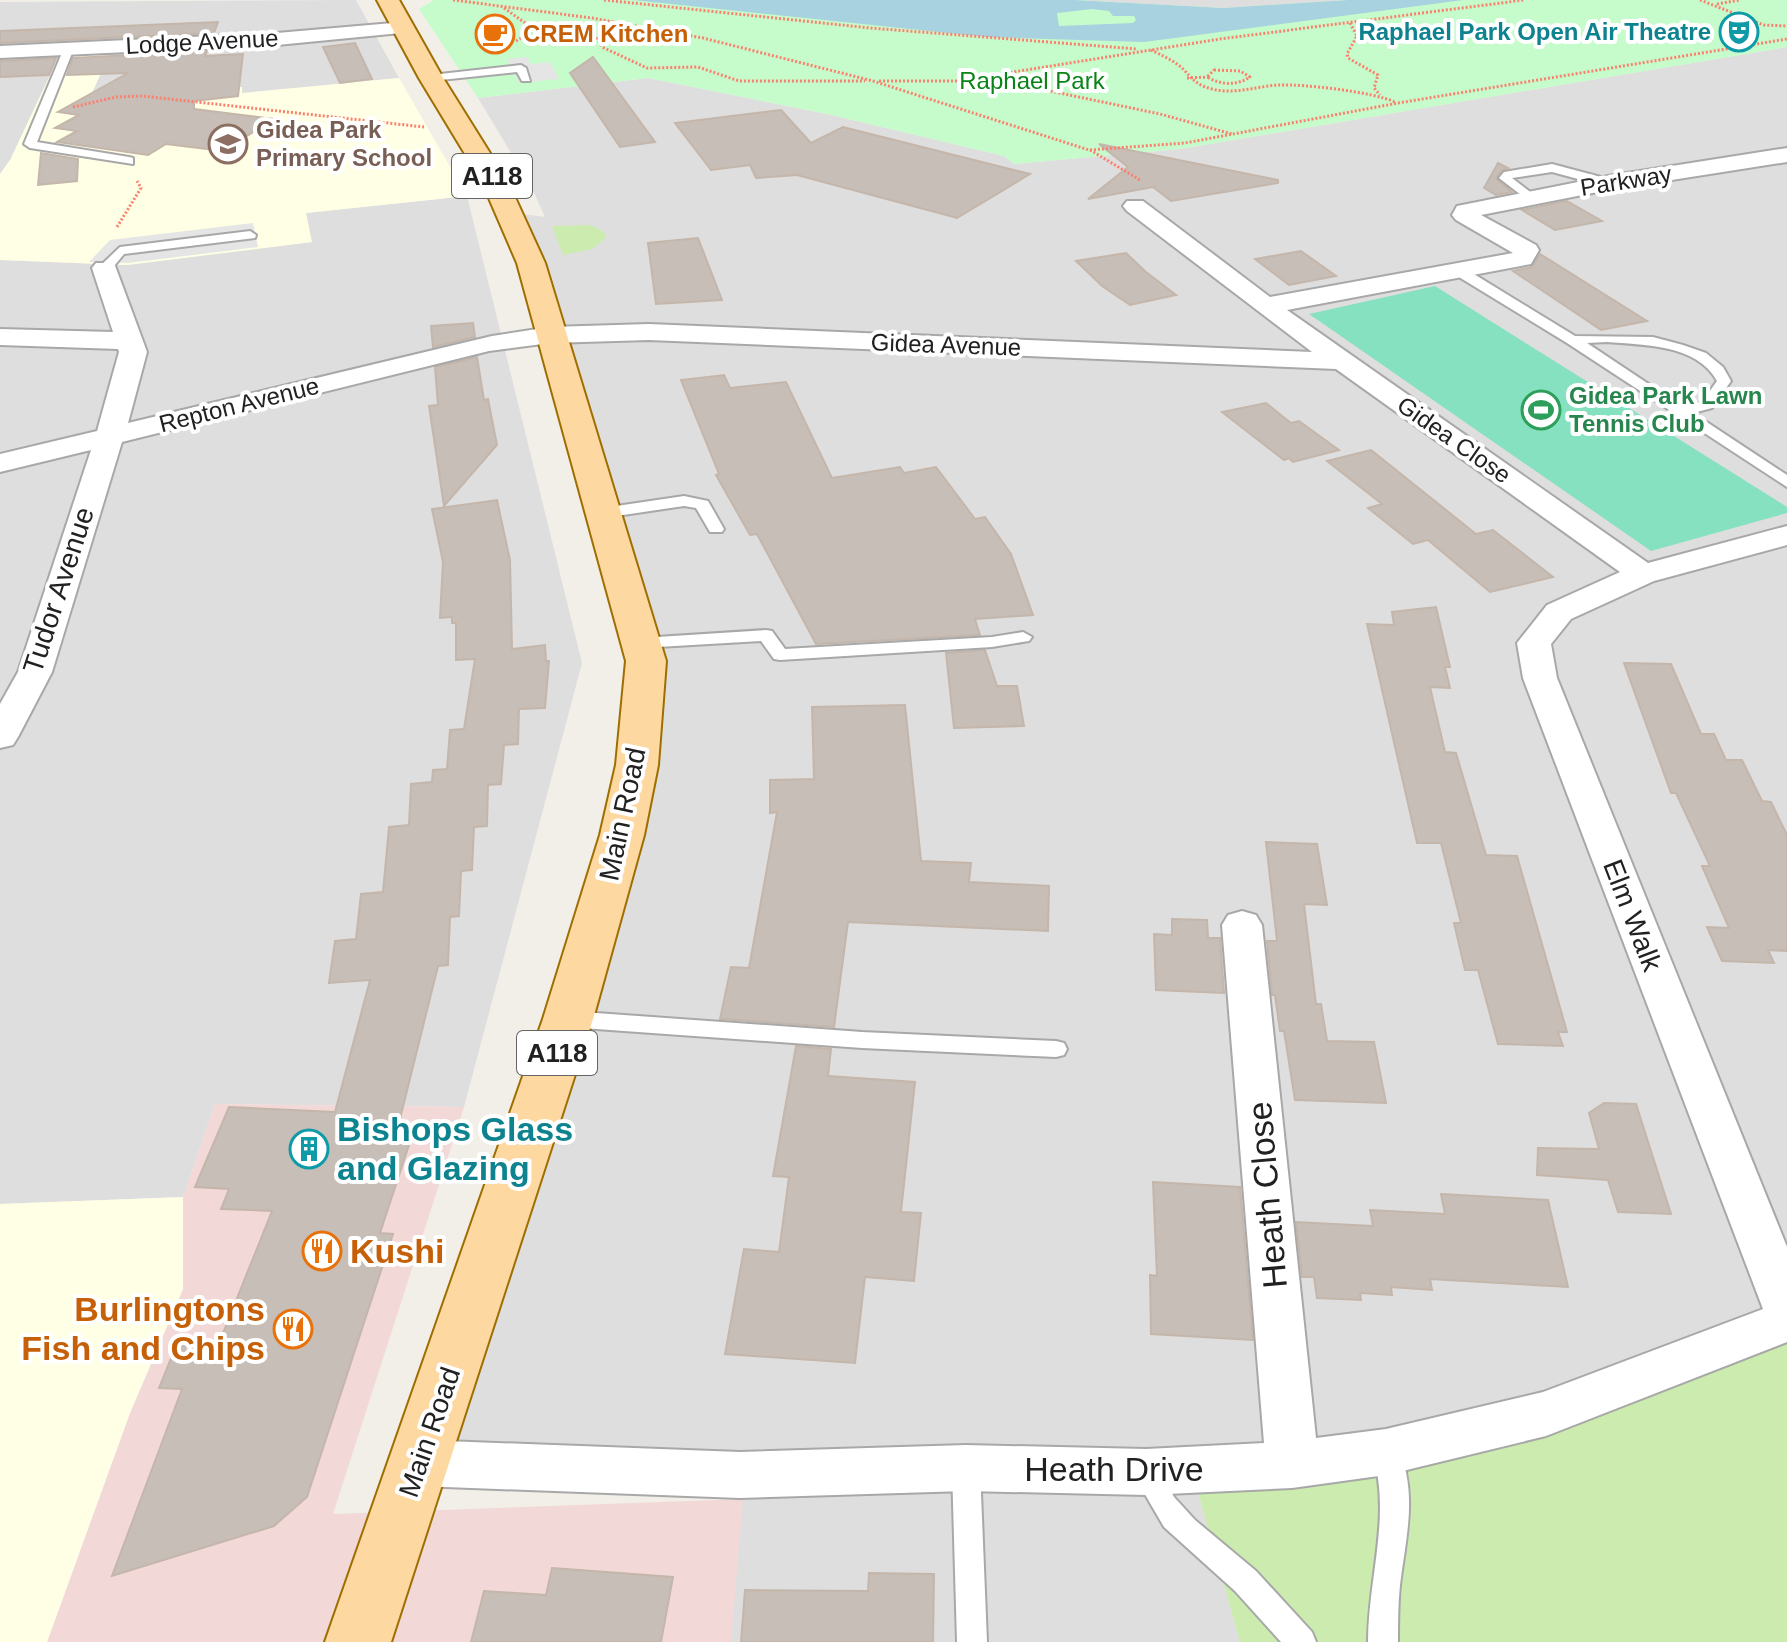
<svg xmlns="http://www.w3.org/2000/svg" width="1787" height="1642" viewBox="0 0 1787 1642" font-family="Helvetica,sans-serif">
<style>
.residential{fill:#dfdede}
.commercial{fill:#f2d9d8}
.education{fill:#feffe4}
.grass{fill:#cbecae}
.park{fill:#c6fbcb}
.pitch{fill:#86e1c0}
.parking{fill:#e5e5e5}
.water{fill:#a8d2df;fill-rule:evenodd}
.building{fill:#c7beb7;stroke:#c4b6aa;stroke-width:2}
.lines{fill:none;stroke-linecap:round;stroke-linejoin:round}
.service-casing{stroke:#a8a8a8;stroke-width:4}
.minor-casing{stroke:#a8a8a8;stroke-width:4}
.primary-casing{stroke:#9f6e00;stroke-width:4}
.path{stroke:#fc806f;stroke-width:3;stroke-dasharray:2 2;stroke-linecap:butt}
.service{fill:#fff;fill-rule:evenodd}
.minor{fill:#fff;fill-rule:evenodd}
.primary{fill:#fdd8a1;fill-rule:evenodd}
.labels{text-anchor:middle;stroke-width:8;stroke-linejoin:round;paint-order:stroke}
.far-culture-label{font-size:24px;font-weight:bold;fill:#0d838f;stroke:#fff;text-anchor:end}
.far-food-label{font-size:24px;font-weight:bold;fill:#c56008;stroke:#fff;text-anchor:start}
.far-street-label{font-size:24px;fill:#212121;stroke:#fff}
.far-park-label{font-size:24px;fill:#0a8417;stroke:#fff}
.far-education-label{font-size:24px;font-weight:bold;fill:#785e54;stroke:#fff;text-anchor:start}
.far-leisure-label{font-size:24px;font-weight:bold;fill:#27864d;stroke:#fff;text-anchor:start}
.shield{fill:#fff;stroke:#646464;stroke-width:2}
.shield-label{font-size:26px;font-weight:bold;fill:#212121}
.street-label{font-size:28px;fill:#212121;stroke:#fff}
.near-culture-label{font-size:34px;font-weight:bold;fill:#0d838f;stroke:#fff;text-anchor:start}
.near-street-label{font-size:34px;fill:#212121;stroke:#fff}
.near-food-label{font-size:34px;font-weight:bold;fill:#c56008;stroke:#fff;text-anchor:start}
</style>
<rect width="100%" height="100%" fill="#f2efe8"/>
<g class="residential">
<path d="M356,0L399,78L242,94L241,87L90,95L10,160L0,174V2Z"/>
<path d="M1073,0H1348L1223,8Z"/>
<path d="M1787,47V1321L1546,1414L1192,1471L1240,1642H729L740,1475L419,1463L568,1019L646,662L509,212L545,217L530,184L478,98L648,78L827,114L1004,156L1014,164L1180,149Z"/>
<path d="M467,196L582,663L464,1107L215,1104L183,1197L0,1204V260L127,265L311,242L306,213Z"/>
</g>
<path class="commercial" d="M215,1104L464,1107L333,1514L743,1499L731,1642H47L130,1413L183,1289V1197Z"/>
<g class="education">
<path d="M110,54L91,95L242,87V93L399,78L467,196L306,213L312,242L127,265L0,260V174L10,160L59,56Z"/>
<path d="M183,1197V1289L130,1413L47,1642H0V1204Z"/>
</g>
<g class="grass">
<path d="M591,225L604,232L606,238L592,249L563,255L552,226Z"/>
<path d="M1787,1321V1642H1240L1192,1471L1546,1414Z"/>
</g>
<path class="park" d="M434,0H1074L1223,8L1348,0H1787V47L1180,149L1014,164L1004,156L827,114L648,78L478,98L419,9Z"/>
<path class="pitch" d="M1435,286L1787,507V513L1651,551L1309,314Z"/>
<g class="parking">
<path d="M527,57L531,64L550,62L559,79L519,83L507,59Z"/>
<path d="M253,223L258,247L128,263L89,262L110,240Z"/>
</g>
<path class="water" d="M633,0H1074L1223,8L1348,0H1463L1144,42L987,37ZM1092,9L1109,11L1113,16H1134L1136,20L1133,23L1059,26L1057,13Z"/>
<g class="building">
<path d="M218,22L214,33L0,43V31Z"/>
<path d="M355,43L372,79L340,83L323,47Z"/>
<path d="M207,51L205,56L243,54L238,96L194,101V109L274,119L223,151L166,144L148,155L57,142L77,131L55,128L79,115L58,112L128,73L67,75L73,58Z"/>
<path d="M593,57L655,142L620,147L570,73Z"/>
<path d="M56,58L49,75L0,77V61Z"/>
<path d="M781,110L811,143L843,127L1030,174L957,218L797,175L756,178L750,165L711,170L675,123Z"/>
<path d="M1099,144L1278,180V183L1171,201L1153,187L1088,199L1128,167Z"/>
<path d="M41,153L78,159L77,181L38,185Z"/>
<path d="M1498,163L1508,168L1502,170L1496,178L1512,192L1496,195L1484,188Z"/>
<path d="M1567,201L1602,221L1555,230L1522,210Z"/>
<path d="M698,238L722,300L656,304L648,243Z"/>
<path d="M1301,251L1336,276L1289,285L1255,259Z"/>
<path d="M1126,253L1146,272L1176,295L1130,305L1102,286L1076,261Z"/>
<path d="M1540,254L1647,321L1601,330L1513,271L1532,267Z"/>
<path d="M473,323L475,337L433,347L431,326Z"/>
<path d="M477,357L484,400L488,399L497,445L444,506L429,406L438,405L435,367Z"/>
<path d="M724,375L730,388L786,382L832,478L900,467L904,473L936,467L975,519L985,517L1011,554L1033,615L975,619L980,635L816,644L757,534L750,535L716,475L719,474L681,380Z"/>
<path d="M1266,403L1291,423L1299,421L1339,450L1293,462L1289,458L1284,460L1222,412Z"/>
<path d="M1371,450L1476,534L1493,530L1553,577L1490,592L1428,540L1413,544L1368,508L1382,504L1327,461Z"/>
<path d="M497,500L510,560L512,649L545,645L546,661H549L545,708L519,709L518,744L504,745L501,784L488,785L487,826L474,827L472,870L461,871L459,916L450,917L448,965L438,966L396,1135L412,1136L380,1233L393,1234L307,1497L274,1526L112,1576L182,1389L159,1388L178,1341L219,1343L272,1211L221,1209L229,1189L195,1187L206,1161L229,1107L335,1112L370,980L329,983L335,941L356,939L361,894L383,892L389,827L409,825L411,784L432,782L433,770L447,769L450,730L464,729L475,659L456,660V623H452V617L440,618L443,562L432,509Z"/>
<path d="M1436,607L1450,667H1445L1450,688L1430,687L1445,752L1456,753L1486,855L1517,856L1567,1032H1558L1563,1046L1498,1044L1478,970H1465L1454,923H1461L1441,843H1417L1367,624L1394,625L1392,612Z"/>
<path d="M985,650L997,686H1017L1024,726L954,728L946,653Z"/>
<path d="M1624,663L1671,664L1701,734H1714L1726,760H1742L1762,801L1771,802L1787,835V951L1768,950L1774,963L1722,961L1707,927L1729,928L1702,866H1710L1676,793H1671Z"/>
<path d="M905,705L921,861L971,863L969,882L1049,886L1048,931L848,922L834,1027L720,1019L731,967L749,968L777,812L770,813V780L814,779L812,707Z"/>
<path d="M1266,842L1317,844L1327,905L1304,904L1316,1004H1321L1327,1041L1374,1042L1386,1103L1295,1100L1284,1031H1280L1275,995H1272L1267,941H1277Z"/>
<path d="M1172,919L1207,920L1208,938H1220L1224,993L1156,990L1154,934L1172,935Z"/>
<path d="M796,1046L831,1049L828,1076L915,1082L901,1212L921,1213L914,1281L865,1277L855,1363L725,1354L744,1249L779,1252L789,1177L773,1176Z"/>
<path d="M1604,1103L1636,1104L1671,1214L1618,1212L1608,1180L1537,1175L1538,1148L1599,1149L1589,1113Z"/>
<path d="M1153,1182L1240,1187L1253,1340L1151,1334L1150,1275L1157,1276Z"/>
<path d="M1441,1194L1548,1200L1568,1287L1430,1279L1432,1290L1391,1287L1392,1295L1360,1293L1361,1300L1317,1298L1314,1277H1302L1296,1222L1373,1226L1370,1210L1445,1214Z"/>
<path d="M552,1568L673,1577L661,1642H471L484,1591L546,1595Z"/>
<path d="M869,1573L934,1574L933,1642H741L745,1590L868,1591Z"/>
</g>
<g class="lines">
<defs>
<g id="service">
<path d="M69,45L74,48L37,142L129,157L133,158V164L30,148L24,144L64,48Z"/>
<path d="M521,65L526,68L530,81H522L517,72L431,81L426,78L431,75Z"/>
<path d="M1552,164L1612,180L1614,183L1608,187L1552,172L1512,178L1533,194L1535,197L1529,201L1499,178L1504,172Z"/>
<path d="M250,231L256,235L255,238L124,254L110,271L98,268L120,247Z"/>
<path d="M1454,268H1464L1575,336L1653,337L1683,345L1706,353L1723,367L1731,381L1712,408L1693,413L1787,475V487L1567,343L1454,274ZM1607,342C1643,345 1697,344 1717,381L1702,402L1683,407L1587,343Z"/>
<path d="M684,496L708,501L724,529L722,532H710L696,508L684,506L603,518L595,513L603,508Z"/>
<path d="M766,630L772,631L785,649L992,637L1023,632L1032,637L1029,641L992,647L780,660L774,659L761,641L641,648L632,643L641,638Z"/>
<path d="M568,1011L862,1032L1056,1041L1064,1043L1067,1049L1064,1055L1056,1057L862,1048L568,1027L560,1025L557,1019L560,1013Z"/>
<path d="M1386,1440L1396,1443C1419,1491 1406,1536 1400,1585C1398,1604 1398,1623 1398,1642H1368C1368,1577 1392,1515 1372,1452L1376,1443Z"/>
<path d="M966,1456L976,1459L980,1468L987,1642H957L952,1468L956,1459Z"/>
<path d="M1146,1460L1156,1463L1174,1497L1195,1520L1256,1571L1312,1632L1316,1642H1281L1235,1591L1164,1527L1132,1472L1136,1463Z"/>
</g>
<g id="minor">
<path d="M404,22L414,28L411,32L277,45L0,58V46L277,33Z"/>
<path d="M1787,148V162L1608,190L1481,215L1536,245L1539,250L1531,264L1287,310L1648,563L1787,526V545L1654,581L1571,619L1551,644L1557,678L1787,1247V1342L1546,1436L1386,1475L1292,1488L1146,1495L966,1491L740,1498L419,1486L400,1479L393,1463L400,1447L419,1440L740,1452L966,1445L1146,1449L1264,1443L1222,925L1228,915L1242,911L1256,915L1262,925L1316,1438L1386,1429L1543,1392L1763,1309L1523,678L1517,643L1547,605L1620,572L1336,369L649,340L550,343L489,351L122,442L52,672L18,737L13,745L0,748V704L18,672L91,450L0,472V454L97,431L119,352L118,349L0,345V329L113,332L92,268L96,263H114L147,352L128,423L492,336L550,327L649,324L1312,352L1127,211L1123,206L1127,201H1143L1270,297L1513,253L1456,220L1452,215L1457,206L1608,176Z"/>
</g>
<path id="primary" d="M377,0H399L443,78L508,182L545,263L666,661L658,765L644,835L593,1019L391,1642H325L543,1019L600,835L616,765L626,661L517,263L482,182L419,78Z"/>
</defs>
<use href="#service" class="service-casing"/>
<use href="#minor" class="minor-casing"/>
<use href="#primary" class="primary-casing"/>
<g class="path">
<path d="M453,0L592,18L703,38L873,81L1089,150L1185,143L1398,103L1787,39"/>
<path d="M604,0L870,28L1137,49"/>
<path d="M1700,0L1764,25L1787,26"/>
<path d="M1717,4L1740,0"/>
<path d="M504,8L535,30L596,37L602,47L647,68L698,67L739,81H865"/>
<path d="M1350,23L1357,36L1347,54L1348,58L1378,75L1374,88L1380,95"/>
<path d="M516,41L535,30"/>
<path d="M1151,50C1161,55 1175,61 1183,69C1193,79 1196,85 1212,89C1235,95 1257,86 1279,85C1305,84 1373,92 1395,102"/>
<path d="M1214,70L1240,71L1250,77C1236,86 1221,85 1207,77Z"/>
<path d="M988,78L1160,114L1232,134"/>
<path d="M1187,78L1208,77"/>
<path d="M879,81H957L1220,39L1524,0"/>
<path d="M73,107L116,97L142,96L424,127"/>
<path d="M1090,150L1140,180"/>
<path d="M117,227L141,188L137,181"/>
</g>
<use href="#service" class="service"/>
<use href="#minor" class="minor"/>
<use href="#primary" class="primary"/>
</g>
<defs>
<symbol id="theatre-ring" viewBox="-11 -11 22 22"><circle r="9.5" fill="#fff" stroke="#0f9aa8" stroke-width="1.5"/><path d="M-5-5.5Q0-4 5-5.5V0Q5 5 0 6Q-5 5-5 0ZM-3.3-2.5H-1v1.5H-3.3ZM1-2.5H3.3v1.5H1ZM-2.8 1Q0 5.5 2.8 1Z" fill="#0f9aa8"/></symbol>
<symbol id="cafe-ring" viewBox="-11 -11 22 22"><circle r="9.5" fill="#fff" stroke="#e8710a" stroke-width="1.5"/><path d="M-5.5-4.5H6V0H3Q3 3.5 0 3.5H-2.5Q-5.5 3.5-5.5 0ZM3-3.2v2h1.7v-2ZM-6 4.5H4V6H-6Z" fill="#e8710a"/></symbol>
<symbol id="school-ring" viewBox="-11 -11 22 22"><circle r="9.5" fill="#fff" stroke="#8d6e63" stroke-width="1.5"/><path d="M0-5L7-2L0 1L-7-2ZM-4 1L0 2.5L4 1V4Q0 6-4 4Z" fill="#8d6e63"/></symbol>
<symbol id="stadium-ring" viewBox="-11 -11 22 22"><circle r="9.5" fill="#fff" stroke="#2e9e5b" stroke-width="1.5"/><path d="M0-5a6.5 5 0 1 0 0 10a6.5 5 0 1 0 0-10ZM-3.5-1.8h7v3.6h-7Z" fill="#2e9e5b"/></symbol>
<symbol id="building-ring" viewBox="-11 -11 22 22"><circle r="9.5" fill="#fff" stroke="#0f9aa8" stroke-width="1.5"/><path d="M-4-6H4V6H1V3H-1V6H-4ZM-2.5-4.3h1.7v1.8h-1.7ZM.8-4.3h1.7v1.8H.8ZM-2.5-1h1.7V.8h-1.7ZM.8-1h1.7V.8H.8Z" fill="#0f9aa8"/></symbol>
<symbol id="restaurant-ring" viewBox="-11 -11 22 22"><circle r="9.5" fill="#fff" stroke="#e8710a" stroke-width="1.5"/><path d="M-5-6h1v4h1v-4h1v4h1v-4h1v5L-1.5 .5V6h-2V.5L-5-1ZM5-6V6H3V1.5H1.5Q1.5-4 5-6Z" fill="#e8710a"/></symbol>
</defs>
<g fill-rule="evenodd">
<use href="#theatre-ring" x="1717" y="10" width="44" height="44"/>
<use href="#cafe-ring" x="473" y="12" width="44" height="44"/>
<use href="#school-ring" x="206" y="122" width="44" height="44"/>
<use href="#stadium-ring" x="1519" y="388" width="44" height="44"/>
<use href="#building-ring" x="287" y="1127" width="44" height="44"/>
<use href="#restaurant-ring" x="300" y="1229" width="44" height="44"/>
<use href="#restaurant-ring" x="271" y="1307" width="44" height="44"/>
</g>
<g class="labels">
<g class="far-culture-label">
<text x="1711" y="40">Raphael Park Open Air Theatre</text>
</g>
<g class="far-food-label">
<text x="523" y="42">CREM Kitchen</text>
</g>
<g class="far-street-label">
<text transform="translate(202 42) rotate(-3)" y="8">Lodge Avenue</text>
<text transform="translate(1626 181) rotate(-9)" y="8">Parkway</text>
<text transform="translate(946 345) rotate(2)" y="8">Gidea Avenue</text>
<text transform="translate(239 405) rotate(-14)" y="8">Repton Avenue</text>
<text transform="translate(1454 440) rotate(35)" y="8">Gidea Close</text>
</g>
<g class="far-park-label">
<text x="1032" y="89">Raphael Park</text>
</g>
<g class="far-education-label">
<text x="256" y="138">Gidea Park<tspan x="256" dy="28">Primary School</tspan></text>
</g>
<g class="far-leisure-label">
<text x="1569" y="404">Gidea Park Lawn<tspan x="1569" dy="28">Tennis Club</tspan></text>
</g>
<g class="shield">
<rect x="452" y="154" width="80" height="44" rx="6"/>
<rect x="517" y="1031" width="80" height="44" rx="6"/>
</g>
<g class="shield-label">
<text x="492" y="185">A118</text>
<text x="557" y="1062">A118</text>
</g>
<g class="street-label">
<text transform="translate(58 590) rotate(-72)" y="10">Tudor Avenue</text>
<text transform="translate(622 814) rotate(-78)" y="10">Main Road</text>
<text transform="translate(1633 915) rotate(69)" y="10">Elm Walk</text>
<text transform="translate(429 1432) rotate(-71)" y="10">Main Road</text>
</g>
<g class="near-culture-label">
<text x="337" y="1141">Bishops Glass<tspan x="337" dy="39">and Glazing</tspan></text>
</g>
<g class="near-street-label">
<text transform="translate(1267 1195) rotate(-95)" y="12">Heath Close</text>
<text x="1114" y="1481">Heath Drive</text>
</g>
<g class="near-food-label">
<text x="350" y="1263">Kushi</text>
<text x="265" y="1321" text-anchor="end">Burlingtons<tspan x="265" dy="39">Fish and Chips</tspan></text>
</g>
</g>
</svg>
